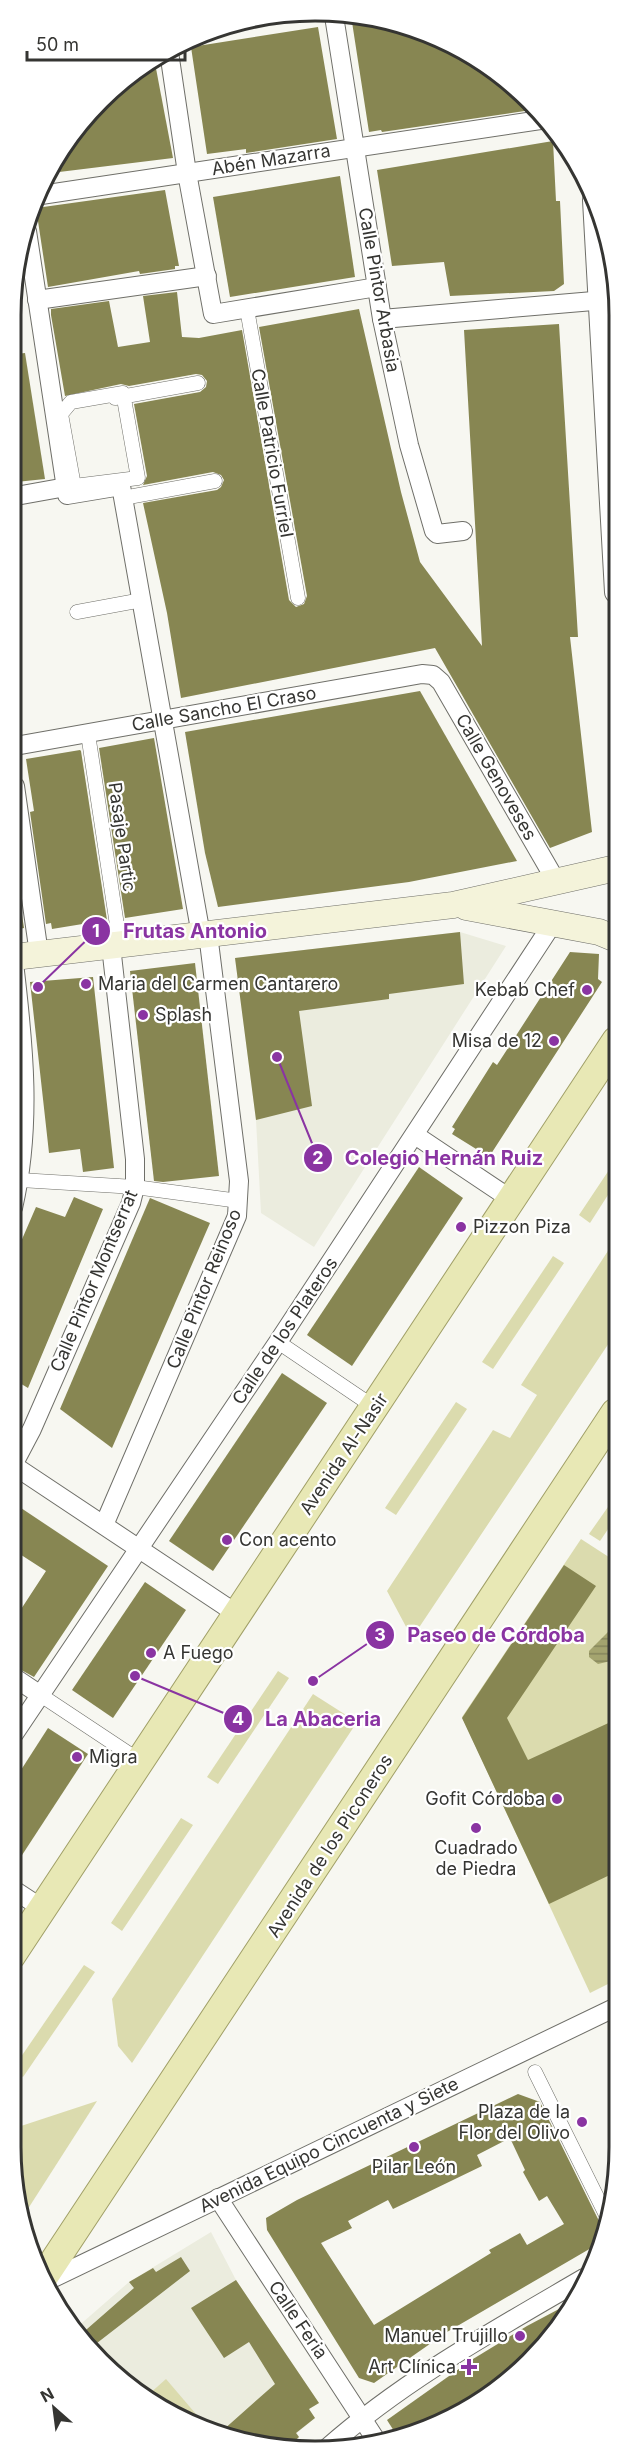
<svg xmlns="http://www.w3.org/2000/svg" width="630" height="2462" viewBox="0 0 630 2462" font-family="Inter,sans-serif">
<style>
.built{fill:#ebecde}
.green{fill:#dbdbae}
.water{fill:url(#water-rules)}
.building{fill:#878652;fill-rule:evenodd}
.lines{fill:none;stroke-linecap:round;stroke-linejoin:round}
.pedestrian-casing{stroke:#6f6f69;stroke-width:15}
.minor-casing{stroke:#6f6f69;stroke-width:20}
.tertiary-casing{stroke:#6f6f69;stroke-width:24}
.secondary-casing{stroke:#6f6f69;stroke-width:27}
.primary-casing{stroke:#a09f67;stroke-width:30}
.pedestrian{stroke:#fff;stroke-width:14}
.minor{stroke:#fff;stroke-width:18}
.tertiary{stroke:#fff;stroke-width:22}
.secondary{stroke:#f4f3da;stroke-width:26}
.primary{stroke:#e8e8b5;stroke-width:28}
.poi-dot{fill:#8a34a2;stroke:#fff;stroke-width:2}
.labels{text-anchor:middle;stroke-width:4.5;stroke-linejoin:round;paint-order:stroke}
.street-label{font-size:18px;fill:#353532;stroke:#fff}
.poi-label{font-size:18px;fill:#353532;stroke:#fff;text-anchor:start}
.rim{fill:none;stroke:#353532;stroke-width:3}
.leader{fill:none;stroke:#8a34a2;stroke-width:2}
.callout-dot{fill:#8a34a2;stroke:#fff;stroke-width:2}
.mark-label{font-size:18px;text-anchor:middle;font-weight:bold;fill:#fff}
.callout-label{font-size:20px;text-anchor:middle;font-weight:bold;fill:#8a34a2;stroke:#fff;stroke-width:4.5;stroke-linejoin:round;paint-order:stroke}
</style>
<defs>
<pattern id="water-rules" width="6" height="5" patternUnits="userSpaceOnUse" patternTransform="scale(1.5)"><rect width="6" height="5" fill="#a4a46f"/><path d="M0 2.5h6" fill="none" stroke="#86865c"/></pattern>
</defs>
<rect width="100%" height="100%" fill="#f7f7f1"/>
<g class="built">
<path d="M460,932L506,946L314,1247L261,1213L256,1120L235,958Z"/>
<path d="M211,2232L236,2280L319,2403L309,2409L315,2418L297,2433L299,2437L286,2449L181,2420L86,2348L75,2329L129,2282Z"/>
</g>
<g class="green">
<path d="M615,1161V1184L590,1223L579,1215Z"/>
<path d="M615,1240V1334L412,1638L387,1591L493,1430L510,1438L537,1395L521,1385Z"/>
<path d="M553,1256L564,1263L493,1369L482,1362Z"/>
<path d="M456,1402L467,1409L396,1515L385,1508Z"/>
<path d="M615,1497V1519L600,1541L589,1534Z"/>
<path d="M581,1539L615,1561L614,1981L590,1993L462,1717Z"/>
<path d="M278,1671L289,1678L218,1784L207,1777Z"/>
<path d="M313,1694L357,1722L132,2063L118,2046L112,1999Z"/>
<path d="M181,1818L193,1825L122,1931L111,1923Z"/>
<path d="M84,1965L95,1972L23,2077L12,2070Z"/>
<path d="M97,2101L24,2215L11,2147V2139L18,2127Z"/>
<path d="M166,2379L207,2427L181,2420L148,2395Z"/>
</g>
<path class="water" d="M615,1625V1660L598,1664L589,1657V1651Z"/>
<g class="building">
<path d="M378,18L467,51L538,109L382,132L381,130L369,132L352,22Z"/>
<path d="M318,27L337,139L246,153V149L207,154L191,47Z"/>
<path d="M154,58L173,158L51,173L62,146L146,62Z"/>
<path d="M553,141L556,201H560L564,284L554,291L450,296L444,262L392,266L377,170Z"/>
<path d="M340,176L355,277L230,297L213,197Z"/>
<path d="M165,190L179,266H175V269L140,274L139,271L48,287L36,208Z"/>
<path d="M177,292L182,337L199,338L242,330L289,600L296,607L304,604L307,596L259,327L359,309L401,492L420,562L482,646L464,330L559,324L578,637H570L592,832L550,848L435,648L181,698L167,613L143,503L217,490L221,487L224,480L221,475L213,472L143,485L147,476L134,404L200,392L206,387L207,381L202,375L196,374L129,386L121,384L65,396L51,315V309L109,301L118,347L150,342L143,296Z"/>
<path d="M25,353L45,479L16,482V354Z"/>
<path d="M420,691L517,861L409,882L218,907L205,853L185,732Z"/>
<path d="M154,738L183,909L125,918L99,748Z"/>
<path d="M80,750L81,751L107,920L52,929L51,923L46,924L30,812L34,811L26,759Z"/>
<path d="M14,862L24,928L14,930Z"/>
<path d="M460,932L464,984L389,994V999L299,1011L312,1106L256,1120L235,958Z"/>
<path d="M570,952L599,954L598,979L602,982L489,1157L452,1134L455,1129L452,1127L493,1062L497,1065Z"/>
<path d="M195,963L219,1176L163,1182L154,1181L130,971Z"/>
<path d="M93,977L114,1168L83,1172L80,1149L49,1153L30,982Z"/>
<path d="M419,1167L463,1198L352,1366L307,1335Z"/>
<path d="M74,1197L103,1209L28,1388L13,1379V1260L36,1207L65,1217Z"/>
<path d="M150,1198L210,1223L112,1448L60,1409Z"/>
<path d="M282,1373L327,1403L213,1571L169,1541Z"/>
<path d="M12,1502L108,1566L34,1677L12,1665V1623L46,1571L12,1549Z"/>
<path d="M564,1565L596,1586L507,1718L528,1760L615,1720L614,1873L549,1904L462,1718Z"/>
<path d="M145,1582L186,1610L113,1718L72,1690Z"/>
<path d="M48,1728L88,1754L11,1872L12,1784Z"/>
<path d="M518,2094L540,2102L600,2223L605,2227L598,2244L447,2332L374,2383L359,2378L267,2230L266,2218L297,2200ZM510,2138L525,2170L523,2172L539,2201L547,2196L564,2224L527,2245L520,2233L489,2250L491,2253L374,2325L321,2243L352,2228L348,2221L388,2200L393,2209L482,2166L477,2155Z"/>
<path d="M181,2257L190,2271L88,2350L86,2348L79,2336L134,2288L129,2282L153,2268L156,2272Z"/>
<path d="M236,2280L319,2403L309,2409L315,2418L296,2433L299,2437L286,2449L222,2431L275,2384L249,2342L224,2358L191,2308Z"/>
<path d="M574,2301L568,2316L500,2389L399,2439L387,2420L473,2359L527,2326Z"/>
</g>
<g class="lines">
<defs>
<g id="pedestrian">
<path d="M247,309L298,598"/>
<path d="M123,393L138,478L74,486L61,414L71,402Z"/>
<path d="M115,398L198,383"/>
<path d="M123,498L215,481"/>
<path d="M77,612L142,600"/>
<path d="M88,734L120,945"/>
<path d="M20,1180L135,1187L239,1201"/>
<path d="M278,1342L374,1407"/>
<path d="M39,1694L140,1761"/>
<path d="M535,2072L608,2219"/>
</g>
<g id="minor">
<path d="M334,16L382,319L409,445L434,531L437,534L463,531"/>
<path d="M169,52L187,173L213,314L377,287"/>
<path d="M41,195L547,119"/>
<path d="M27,231L67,495L121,486L201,935"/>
<path d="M37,300L207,276"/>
<path d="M382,319L617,299"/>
<path d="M16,496L66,487"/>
<path d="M15,746L422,674L433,675L441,682L556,881"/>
<path d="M15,786L39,954"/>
<path d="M415,1135L512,1200"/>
<path d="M13,1208C32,1126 24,1046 14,963"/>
<path d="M13,1465L32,1429L131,1203L135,1187V1159L111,946"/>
<path d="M13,1465L237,1614"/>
<path d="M104,1525L237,1216L239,1181L208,934"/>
<path d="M12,1676L39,1694"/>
<path d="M12,1737L278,1342L553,923"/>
<path d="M11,1888L43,1909"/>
<path d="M218,2198L378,2443"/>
<path d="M45,2282L614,2008"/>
<path d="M327,2448C404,2380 495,2330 584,2278"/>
</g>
<path id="tertiary" d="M594,200L616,592"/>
<g id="secondary">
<path d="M466,907L599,932L616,939"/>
<path d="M14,957L453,905L616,868"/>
</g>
<g id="primary">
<path d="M11,1956L616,1041"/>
<path d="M43,2278L615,1413"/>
</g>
</defs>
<use href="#pedestrian" class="pedestrian-casing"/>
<use href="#minor" class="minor-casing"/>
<use href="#tertiary" class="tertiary-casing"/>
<use href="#secondary" class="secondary-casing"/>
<use href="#primary" class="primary-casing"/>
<use href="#pedestrian" class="pedestrian"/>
<use href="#minor" class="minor"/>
<use href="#tertiary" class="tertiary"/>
<use href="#secondary" class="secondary"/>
<use href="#primary" class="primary"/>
</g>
<g class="poi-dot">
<circle cx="86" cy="984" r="6"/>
<circle cx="587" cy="990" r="6"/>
<circle cx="143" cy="1015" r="6"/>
<circle cx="554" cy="1041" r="6"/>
<circle cx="461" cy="1227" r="6"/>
<circle cx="227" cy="1540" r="6"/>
<circle cx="151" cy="1653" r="6"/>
<circle cx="77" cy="1757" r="6"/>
<circle cx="557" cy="1799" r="6"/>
<circle cx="476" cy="1828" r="6"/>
<circle cx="582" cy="2122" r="6"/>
<circle cx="414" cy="2147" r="6"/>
<circle cx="520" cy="2336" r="6"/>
<path d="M466 2358h6v6h6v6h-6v6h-6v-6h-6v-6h6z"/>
</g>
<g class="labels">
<g class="street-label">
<text transform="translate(271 160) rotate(-9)" y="6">Abén Mazarra</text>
<text transform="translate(379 290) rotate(80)" y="6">Calle Pintor Arbasia</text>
<text transform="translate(272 453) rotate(80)" y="6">Calle Patricio Furriel</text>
<text transform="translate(224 709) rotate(-10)" y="6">Calle Sancho El Craso</text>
<text transform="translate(496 777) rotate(60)" y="6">Calle Genoveses</text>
<text transform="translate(122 837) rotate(82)" y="6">Pasaje Partic</text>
<text transform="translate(94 1281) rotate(-67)" y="6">Calle Pintor Montserrat</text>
<text transform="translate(204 1289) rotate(-68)" y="6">Calle Pintor Reinoso</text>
<text transform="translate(285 1331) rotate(-56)" y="6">Calle de los Plateros</text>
<text transform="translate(344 1454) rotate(-56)" y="6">Avenida Al-Nasir</text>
<text transform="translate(330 1846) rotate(-57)" y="6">Avenida de los Piconeros</text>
<text transform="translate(329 2145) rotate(-26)" y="6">Avenida Equipo Cincuenta y Siete</text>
<text transform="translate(298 2320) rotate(56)" y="6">Calle Feria</text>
</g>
<g class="poi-label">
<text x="98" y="990">Maria del Carmen Cantarero</text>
<text x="575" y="996" text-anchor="end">Kebab Chef</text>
<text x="155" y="1021">Splash</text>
<text x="542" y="1047" text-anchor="end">Misa de 12</text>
<text x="473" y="1233">Pizzon Piza</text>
<text x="239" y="1546">Con acento</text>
<text x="163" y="1659">A Fuego</text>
<text x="89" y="1763">Migra</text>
<text x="545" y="1805" text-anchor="end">Gofit Córdoba</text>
<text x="476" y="1854" text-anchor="middle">Cuadrado<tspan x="476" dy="21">de Piedra</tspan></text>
<text x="570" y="2118" text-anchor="end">Plaza de la<tspan x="570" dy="21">Flor del Olivo</tspan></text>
<text x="414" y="2173" text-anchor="middle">Pilar León</text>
<text x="508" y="2342" text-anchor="end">Manuel Trujillo</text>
<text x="456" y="2373" text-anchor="end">Art Clínica</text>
</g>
</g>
<path d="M0 0H630V2462H0ZM315 21H315A294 294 0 0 1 609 315V2147A294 294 0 0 1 315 2441H315A294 294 0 0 1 21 2147V315A294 294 0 0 1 315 21Z" fill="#fff" fill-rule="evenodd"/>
<path class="rim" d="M315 21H315A294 294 0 0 1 609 315V2147A294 294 0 0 1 315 2441H315A294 294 0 0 1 21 2147V315A294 294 0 0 1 315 21Z"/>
<path class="leader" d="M38 987L96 931M277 1057L318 1158M313 1681L380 1635M135 1676L238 1719"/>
<g class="callout-dot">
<circle cx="38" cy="987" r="6"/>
<circle cx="277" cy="1057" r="6"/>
<circle cx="313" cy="1681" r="6"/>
<circle cx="135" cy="1676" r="6"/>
<circle cx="96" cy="931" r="15"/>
<circle cx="318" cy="1158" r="15"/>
<circle cx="380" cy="1635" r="15"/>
<circle cx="238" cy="1719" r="15"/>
</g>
<g class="mark-label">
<text x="96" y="937">1</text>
<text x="318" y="1164">2</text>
<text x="380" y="1641">3</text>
<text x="238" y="1725">4</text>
</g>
<g class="callout-label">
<text x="195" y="938">Frutas Antonio</text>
<text x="444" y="1165">Colegio Hernán Ruiz</text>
<text x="496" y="1642">Paseo de Córdoba</text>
<text x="323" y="1726">La Abaceria</text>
</g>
<g transform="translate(54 2408) rotate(332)" stroke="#ffffff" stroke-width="4.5" paint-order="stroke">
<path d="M0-4.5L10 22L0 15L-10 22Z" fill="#353532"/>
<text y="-9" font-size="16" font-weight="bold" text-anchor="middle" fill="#353532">N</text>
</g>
<path d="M27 51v9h158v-9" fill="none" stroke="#353532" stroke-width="3"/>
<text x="36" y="51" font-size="18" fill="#353532" stroke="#ffffff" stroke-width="4.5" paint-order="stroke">50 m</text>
</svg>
